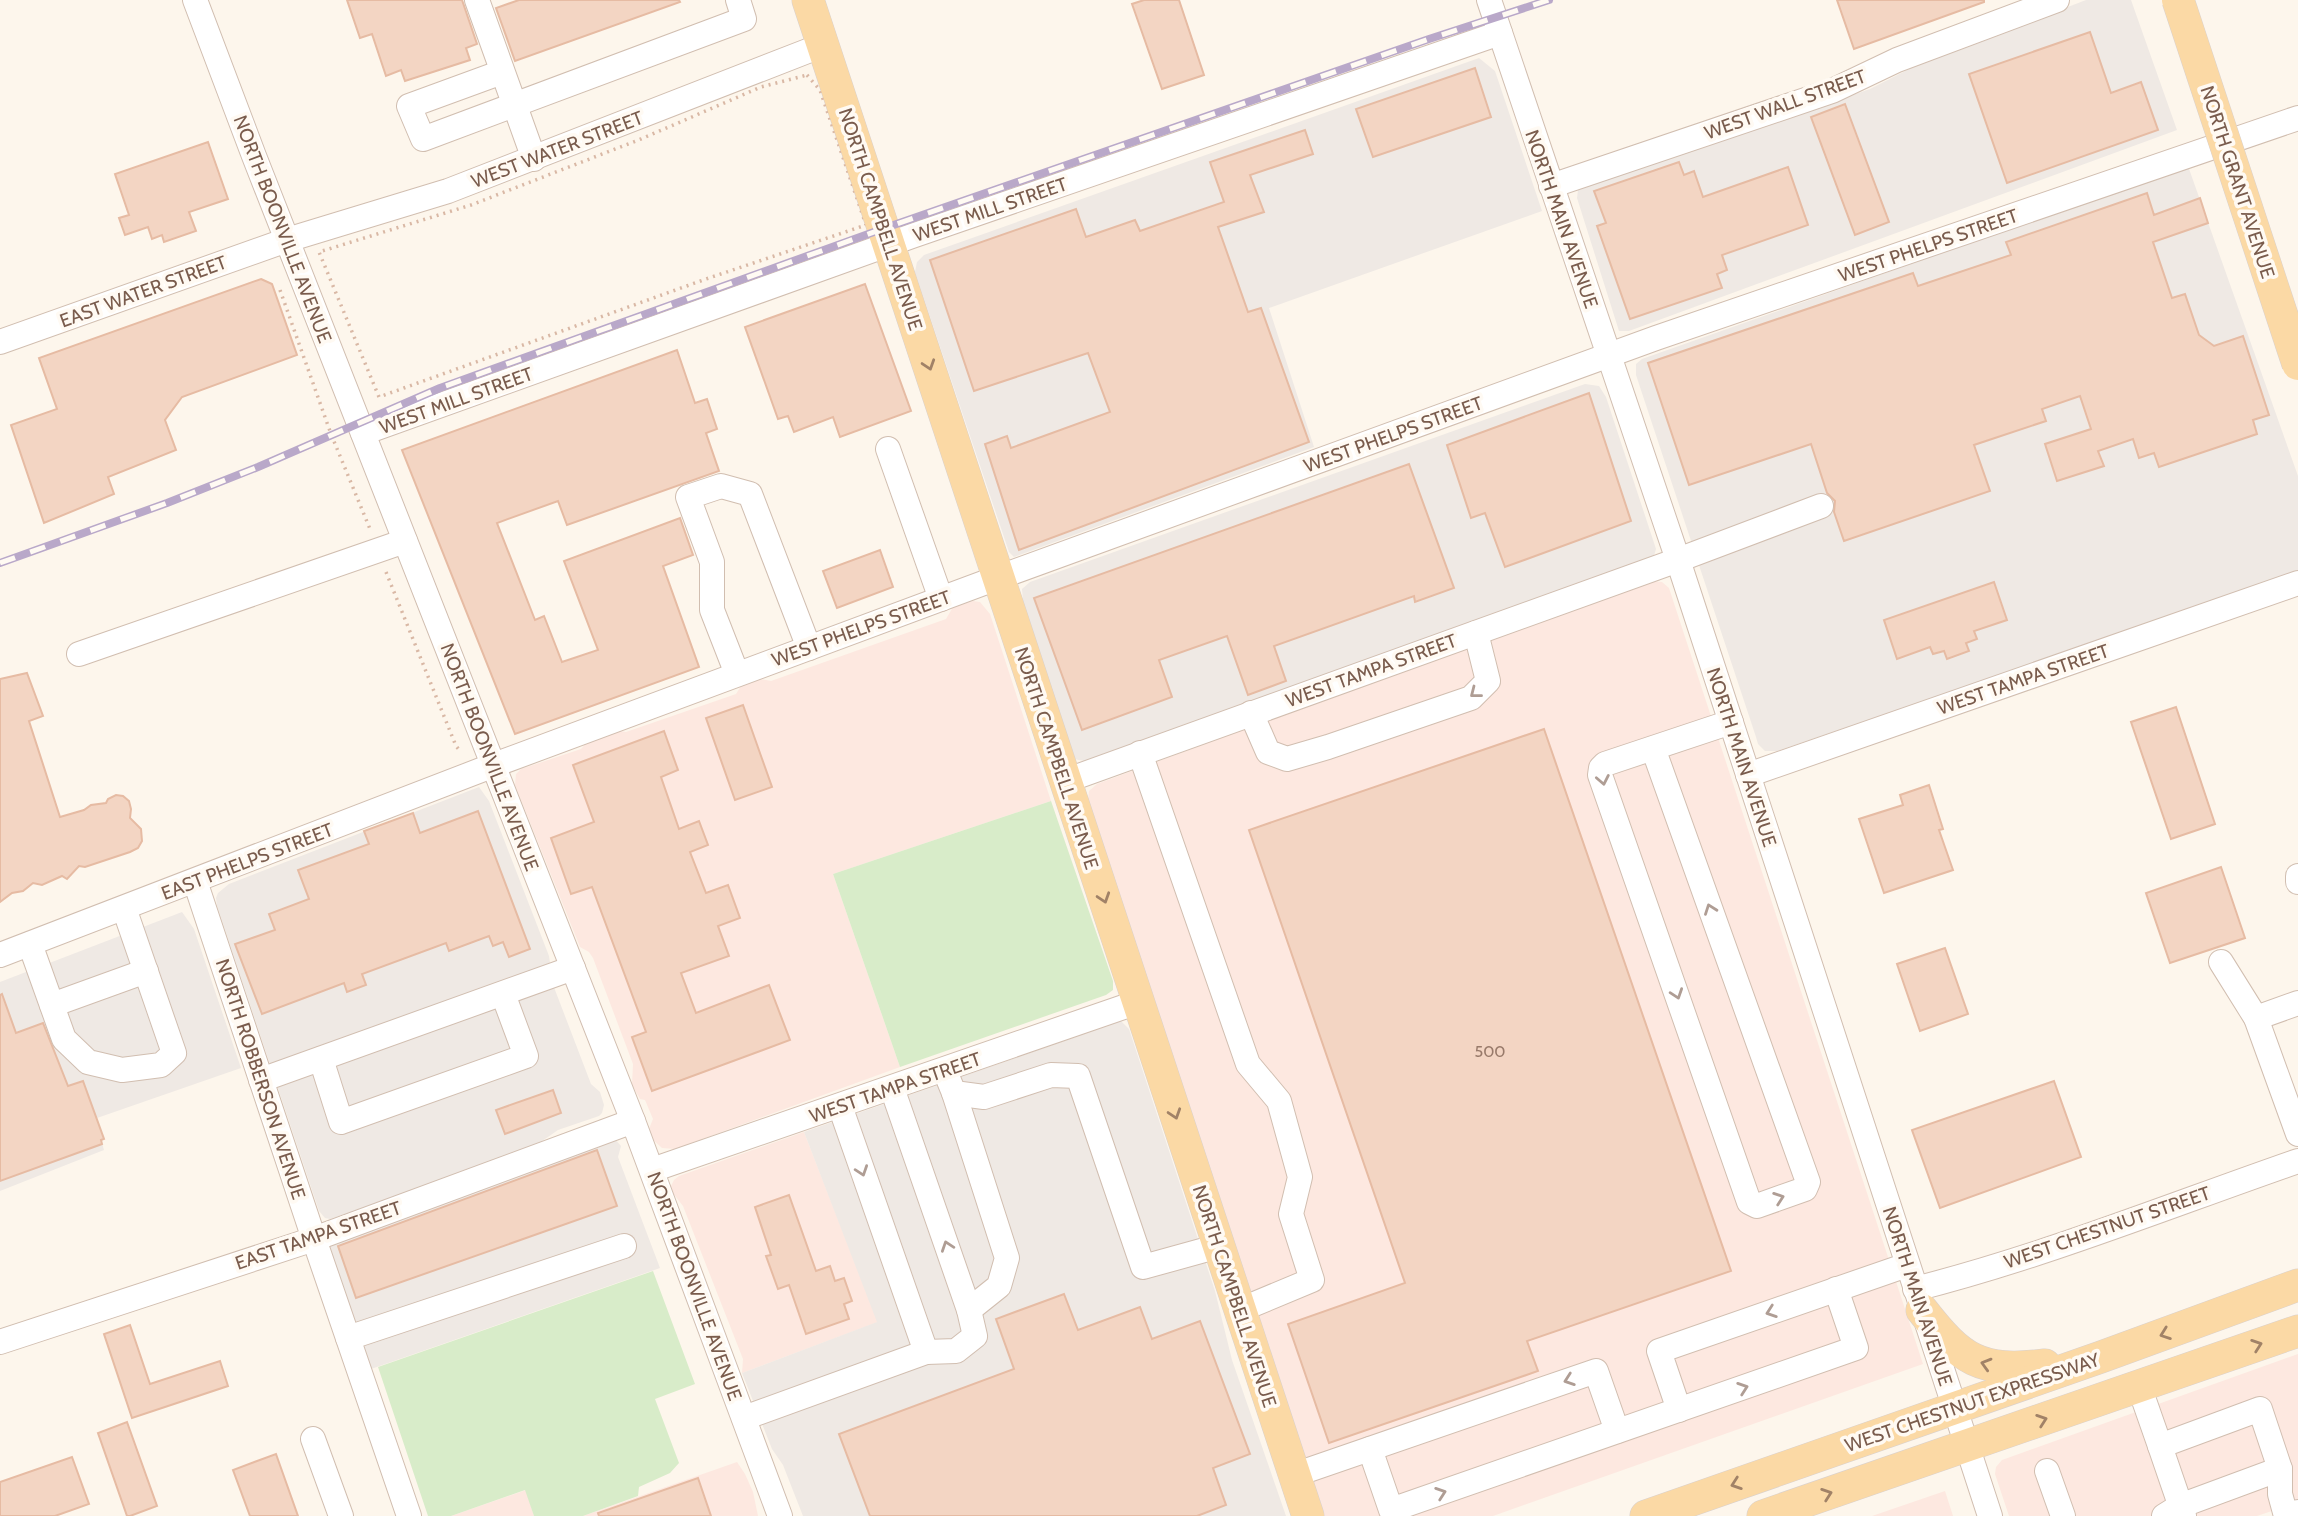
<svg xmlns="http://www.w3.org/2000/svg" width="2298" height="1516" viewBox="0 0 2298 1516" font-family="Cabin,sans-serif">
<style>
.commercial{fill:#fde8e0}
.industrial{fill:#efe9e4}
.green{fill:#d8ecc9}
.building{fill:#f3d5c3;stroke:#e6bba3;stroke-width:2}
.lines{fill:none;stroke-linecap:round;stroke-linejoin:round}
.minor-casing{stroke:#d1beb0;stroke-width:26}
.major-casing{stroke:#dad1cd;stroke-width:33}
.path{stroke:#d9b8a5;stroke-width:3.5;stroke-dasharray:2 5;stroke-linecap:butt}
.minor{stroke:#fff;stroke-width:24}
.major{stroke:#fbd9a5;stroke-width:32}
.rail-casing{stroke:#b9a8c9;stroke-width:8}
.rail{stroke:#fffaf3;stroke-width:5;stroke-dasharray:16;stroke-linecap:butt}
.major-bridge-casing{stroke:#dad1cd;stroke-width:33;stroke-linecap:butt}
.major-bridge{stroke:#fbd9a5;stroke-width:32}
.oneway{stroke:#a18267}
.oneway2{stroke:#af9d94}
.labels{text-anchor:middle;stroke-width:7;stroke-linejoin:round;paint-order:stroke}
.number-label{font-size:16px;fill:#987a6a}
.street-label{font-size:19px;fill:#7a5c4d;stroke:#fffaf3}
</style>
<rect width="100%" height="100%" fill="#fdf6ec"/>
<g class="commercial">
<path d="M1652,581L1662,582L1669,588L1923,1364L1493,1516H1317L1088,800L1089,791L1097,784L1639,583Z"/>
<path d="M973,601L980,602L990,614L1051,801L833,874L900,1067L675,1149L662,1148L651,1138L649,1129L653,1119L645,1100L640,1099L632,1085L633,1064L593,958L589,952L580,947L515,785L516,774L521,769L581,749L588,741L619,731L626,732L736,694L741,686L760,679L771,681L946,619L953,607Z"/>
<path d="M804,1132L878,1322L742,1373L743,1359L683,1206L672,1192L671,1186L674,1180L679,1176Z"/>
<path d="M2298,1354V1502L2257,1516H2009L1995,1474L1996,1467L2002,1460Z"/>
<path d="M737,1462L745,1474L753,1492L758,1516H583Z"/>
<path d="M526,1490L534,1516H451Z"/>
<path d="M1945,1491L1953,1516H1872Z"/>
</g>
<g class="industrial">
<path d="M2086,0H2131L2177,130L1629,331H1619L1577,198L1578,190L1870,89L1915,66Z"/>
<path d="M1479,58L1495,71L1542,211L1269,308L1314,447L1014,557L1009,552L915,272L917,262L924,255Z"/>
<path d="M2188,166L2298,476V573L1777,751H1765L1758,744L1756,737L1636,375V364L1642,359Z"/>
<path d="M1585,384L1599,386L1606,397L1656,549L1653,559L1084,761L1074,759L1069,748L1023,601L1022,589L1030,582Z"/>
<path d="M479,787L489,801L549,956L550,963L547,969L591,1084L600,1092L604,1105L602,1113L599,1116L558,1130L529,1150L330,1219L325,1218L319,1211L217,906L216,898L218,893L229,884Z"/>
<path d="M182,912L194,929L241,1068L97,1118L104,1139L101,1140L104,1150L0,1191V982Z"/>
<path d="M1121,1021L1129,1029L1215,1291L1232,1360L1286,1516H803L783,1465L772,1449L742,1373L877,1322L804,1132Z"/>
<path d="M614,1138L621,1146L618,1157L660,1268L371,1369L329,1249L330,1243Z"/>
</g>
<g class="green">
<path d="M1051,801L1113,981V990L1106,995L900,1067L833,874Z"/>
<path d="M653,1271L695,1384L655,1399L679,1463L670,1473L639,1487L638,1496L583,1516H534L525,1490L451,1516H428L378,1367Z"/>
</g>
<g class="building">
<path d="M347,0H462L477,44L466,48L470,60L405,81L401,70L386,76L372,34L360,38Z"/>
<path d="M519,0H679L680,2L515,61L496,8Z"/>
<path d="M1144,0H1179L1204,75L1162,89L1132,4Z"/>
<path d="M1837,0H1984V2L1854,49Z"/>
<path d="M2090,32L2111,93L2141,82L2158,130L2007,183L1969,74Z"/>
<path d="M1475,68L1491,117L1373,157L1356,109Z"/>
<path d="M1845,104L1889,222L1855,235L1811,117Z"/>
<path d="M1305,130L1313,154L1250,175L1264,212L1218,227L1248,312L1261,308L1309,442L1019,550L985,444L1007,436L1011,448L1110,412L1088,353L974,391L930,260L1076,209L1086,237L1135,220L1140,231L1224,202L1210,162Z"/>
<path d="M208,142L228,199L189,212L196,231L164,242L162,235L152,239L148,227L125,235L119,218L129,215L115,174Z"/>
<path d="M1679,162L1684,175L1694,171L1703,197L1788,167L1808,225L1722,255L1727,270L1717,274L1722,288L1630,319L1597,226L1606,223L1594,191Z"/>
<path d="M2147,193L2154,215L2200,198L2208,223L2153,242L2172,298L2185,294L2199,335L2214,346L2243,336L2269,415L2253,420L2257,434L2159,467L2154,453L2139,458L2133,439L2098,451L2104,466L2057,481L2045,444L2091,429L2080,396L2042,409L2046,421L1974,445L1990,491L1844,541L1834,512L1835,501L1827,493L1811,444L1689,485L1648,363L1913,273L1918,286L2011,255L2006,242Z"/>
<path d="M261,279L272,284L297,355L182,397L165,420L176,450L108,477L114,494L44,523L11,425L57,409L39,358Z"/>
<path d="M865,284L911,411L840,437L833,417L794,432L788,416L778,419L745,327Z"/>
<path d="M677,350L695,403L707,399L717,429L706,433L719,471L567,525L558,501L497,523L535,620L544,616L562,662L598,650L564,561L680,518L693,555L663,566L699,667L515,734L402,450Z"/>
<path d="M1589,393L1631,521L1505,567L1485,513L1471,518L1447,445Z"/>
<path d="M1409,464L1454,588L1415,602L1414,596L1274,646L1286,681L1248,695L1227,636L1159,660L1172,697L1082,730L1034,598Z"/>
<path d="M880,550L893,587L837,608L823,571Z"/>
<path d="M1994,582L2007,620L1974,631L1977,639L1966,643L1969,651L1947,659L1944,651L1933,654L1930,647L1897,659L1884,620Z"/>
<path d="M27,673L43,716L29,721L60,817L84,810L91,805L106,803L108,799L116,795L123,796L129,801L131,809L130,818L141,829L142,841L138,848L130,852L85,867L79,866L67,879L62,876L42,885L33,883L23,891L12,893L0,902V679Z"/>
<path d="M743,705L772,787L735,800L706,718Z"/>
<path d="M2176,707L2215,824L2171,839L2131,722Z"/>
<path d="M1544,729L1731,1271L1527,1341L1538,1371L1329,1443L1288,1324L1405,1283L1249,830Z"/>
<path d="M664,731L678,770L661,777L679,829L699,821L708,845L690,852L706,893L728,885L740,918L718,926L729,956L681,973L696,1013L769,985L790,1040L652,1091L632,1037L646,1032L592,887L571,894L551,838L594,822L573,765Z"/>
<path d="M1929,785L1943,829L1939,830L1953,870L1884,893L1859,819L1903,805L1900,795Z"/>
<path d="M478,811L530,949L509,957L503,942L493,946L489,936L449,951L446,943L362,974L366,985L347,992L344,983L262,1014L235,944L275,930L269,914L309,899L298,870L369,844L364,831L413,813L420,833Z"/>
<path d="M2221,867L2245,938L2170,963L2146,893Z"/>
<path d="M1945,948L1968,1014L1920,1031L1897,964Z"/>
<path d="M2,994L16,1033L43,1023L68,1086L83,1081L104,1139L101,1140L102,1144L0,1181V995Z"/>
<path d="M2054,1081L2081,1157L1940,1208L1912,1130Z"/>
<path d="M553,1090L561,1113L505,1134L496,1110Z"/>
<path d="M597,1150L617,1206L356,1298L338,1246Z"/>
<path d="M789,1195L816,1271L830,1266L835,1281L844,1278L852,1301L844,1304L849,1319L806,1334L789,1285L778,1289L766,1256L771,1255L755,1207Z"/>
<path d="M1064,1294L1078,1330L1140,1307L1152,1339L1200,1321L1250,1454L1213,1468L1226,1505L1197,1516H870L839,1434L1014,1369L996,1319Z"/>
<path d="M130,1325L150,1384L220,1361L228,1386L132,1418L104,1334Z"/>
<path d="M127,1422L157,1506L130,1516H127L98,1433Z"/>
<path d="M276,1454L298,1516H250L233,1470Z"/>
<path d="M72,1457L89,1504L55,1516H0V1482Z"/>
<path d="M698,1478L711,1516H599L598,1513Z"/>
</g>
<g class="lines">
<defs>
<g id="minor">
<path d="M195,0L254,156L633,1121L780,1516"/>
<path d="M477,0L534,159"/>
<path d="M1489,0L1678,560L1990,1516"/>
<path d="M502,72L409,106L423,139L744,19L738,0"/>
<path d="M1551,186L1832,91L1897,60L2057,0"/>
<path d="M0,342L287,240L448,191L823,45"/>
<path d="M363,433L912,236L1500,33"/>
<path d="M888,449L941,599"/>
<path d="M79,654L405,541"/>
<path d="M737,674L712,610V562L688,497L721,486L750,494L809,648"/>
<path d="M1251,713L1268,752L1287,759L1328,747L1471,698L1488,681L1476,633"/>
<path d="M1653,748L1808,1182L1805,1189L1757,1206L1749,1202L1600,775L1601,768L1605,764L1731,722"/>
<path d="M1140,753L1248,1064L1279,1101L1300,1177L1291,1214L1312,1280L1240,1310"/>
<path d="M1748,775L2298,583"/>
<path d="M1065,781L1678,560L1821,506"/>
<path d="M2298,876V882"/>
<path d="M195,881L314,1239L409,1516"/>
<path d="M30,944L64,1039L88,1062L122,1070L161,1065L174,1053L124,908"/>
<path d="M0,955L494,765L997,578L1656,338L2298,118"/>
<path d="M2221,962L2256,1018L2298,1134"/>
<path d="M52,1005L146,971"/>
<path d="M2256,1018L2298,1003"/>
<path d="M321,1059L341,1122L526,1056L503,994"/>
<path d="M945,1071L954,1093L984,1097L1051,1075L1078,1076L1143,1267L1219,1246"/>
<path d="M261,1080L573,968"/>
<path d="M954,1093L1007,1258L999,1286L969,1310"/>
<path d="M840,1106L926,1352L956,1351L975,1336L969,1310L892,1088"/>
<path d="M652,1170L1138,1002"/>
<path d="M1915,1289C2045,1256 2171,1205 2298,1161"/>
<path d="M348,1338L624,1246"/>
<path d="M0,1342L314,1239L633,1121"/>
<path d="M2139,1386L2160,1446"/>
<path d="M1679,1410L1659,1351L1907,1265"/>
<path d="M744,1418L926,1352"/>
<path d="M313,1439L341,1516"/>
<path d="M1370,1449L1391,1510L1856,1348L1836,1289"/>
<path d="M2047,1471L2063,1516"/>
<path d="M1294,1475L1596,1371L1617,1431"/>
<path d="M2164,1516L2180,1506L2280,1469V1494L2286,1516L2298,1512"/>
<path d="M2184,1516L2160,1446L2260,1409L2280,1469"/>
</g>
<g id="major">
<path d="M808,0L1308,1516"/>
<path d="M1922,1310C1961,1360 1980,1373 2045,1365"/>
<path d="M1646,1516L2101,1357L2298,1285"/>
<path d="M1763,1516L2298,1331"/>
</g>
</defs>
<use href="#minor" class="minor-casing"/>
<use href="#major" class="major-casing"/>
<g class="path">
<path d="M807,75L820,90L866,225L706,279L379,397L319,252L471,205L641,139L761,87Z"/>
<path d="M280,290L331,434L370,529"/>
<path d="M386,572L456,746L461,752"/>
</g>
<use href="#minor" class="minor"/>
<use href="#major" class="major"/>
<defs>
<path id="rail" d="M0,563L167,503L258,467L440,388L885,228L1429,39L1549,0"/>
</defs>
<use href="#rail" class="rail-casing"/>
<use href="#rail" class="rail"/>
<defs>
<path id="major-bridge" d="M2178,0L2298,364"/>
</defs>
<use href="#major-bridge" class="major-bridge-casing"/>
<use href="#major-bridge" class="major-bridge"/>
</g>
<defs><path id="oneway-chevron" d="M-2-3.5L2.5 0L-2 3.5" fill="none" stroke-width="1.6" stroke-linecap="round" stroke-linejoin="round" transform="scale(1.75)"/></defs>
<g class="oneway">
<use href="#oneway-chevron" transform="translate(929 365) rotate(72)"/>
<use href="#oneway-chevron" transform="translate(1104 898) rotate(72)"/>
<use href="#oneway-chevron" transform="translate(1175 1114) rotate(72)"/>
<use href="#oneway-chevron" transform="translate(2165 1334) rotate(160)"/>
<use href="#oneway-chevron" transform="translate(2257 1345) rotate(-19)"/>
<use href="#oneway-chevron" transform="translate(1986 1364) rotate(-164)"/>
<use href="#oneway-chevron" transform="translate(2042 1420) rotate(-19)"/>
<use href="#oneway-chevron" transform="translate(1736 1484) rotate(161)"/>
<use href="#oneway-chevron" transform="translate(1827 1494) rotate(-19)"/>
</g>
<g class="oneway2">
<use href="#oneway-chevron" transform="translate(1475 693) rotate(142)"/>
<use href="#oneway-chevron" transform="translate(1603 780) rotate(79)"/>
<use href="#oneway-chevron" transform="translate(1710 909) rotate(-110)"/>
<use href="#oneway-chevron" transform="translate(1677 994) rotate(71)"/>
<use href="#oneway-chevron" transform="translate(862 1171) rotate(71)"/>
<use href="#oneway-chevron" transform="translate(1779 1198) rotate(-19)"/>
<use href="#oneway-chevron" transform="translate(947 1246) rotate(-109)"/>
<use href="#oneway-chevron" transform="translate(1771 1312) rotate(161)"/>
<use href="#oneway-chevron" transform="translate(1569 1380) rotate(161)"/>
<use href="#oneway-chevron" transform="translate(1743 1388) rotate(-19)"/>
<use href="#oneway-chevron" transform="translate(1441 1493) rotate(-19)"/>
</g>
<g class="labels">
<g class="number-label">
<text x="1490" y="1057">500</text>
</g>
<g class="street-label">
<text transform="translate(1785 104) rotate(-20)" y="7">WEST WALL STREET</text>
<text transform="translate(557 149) rotate(-21)" y="7">WEST WATER STREET</text>
<text transform="translate(2238 182) rotate(72)" y="7">NORTH GRANT AVENUE</text>
<text transform="translate(990 209) rotate(-19)" y="7">WEST MILL STREET</text>
<text transform="translate(881 219) rotate(72)" y="7">NORTH CAMPBELL AVENUE</text>
<text transform="translate(1562 219) rotate(71)" y="7">NORTH MAIN AVENUE</text>
<text transform="translate(283 229) rotate(69)" y="7">NORTH BOONVILLE AVENUE</text>
<text transform="translate(1928 245) rotate(-19)" y="7">WEST PHELPS STREET</text>
<text transform="translate(143 291) rotate(-20)" y="7">EAST WATER STREET</text>
<text transform="translate(456 400) rotate(-20)" y="7">WEST MILL STREET</text>
<text transform="translate(1393 434) rotate(-20)" y="7">WEST PHELPS STREET</text>
<text transform="translate(861 628) rotate(-20)" y="7">WEST PHELPS STREET</text>
<text transform="translate(1371 670) rotate(-20)" y="7">WEST TAMPA STREET</text>
<text transform="translate(2023 679) rotate(-19)" y="7">WEST TAMPA STREET</text>
<text transform="translate(490 757) rotate(69)" y="7">NORTH BOONVILLE AVENUE</text>
<text transform="translate(1742 757) rotate(72)" y="7">NORTH MAIN AVENUE</text>
<text transform="translate(1057 758) rotate(72)" y="7">NORTH CAMPBELL AVENUE</text>
<text transform="translate(247 861) rotate(-21)" y="7">EAST PHELPS STREET</text>
<text transform="translate(261 1079) rotate(72)" y="7">NORTH ROBBERSON AVENUE</text>
<text transform="translate(895 1087) rotate(-19)" y="7">WEST TAMPA STREET</text>
<text transform="translate(2107 1227) rotate(-19)" y="7">WEST CHESTNUT STREET</text>
<text transform="translate(318 1235) rotate(-19)" y="7">EAST TAMPA STREET</text>
<text transform="translate(695 1286) rotate(70)" y="7">NORTH BOONVILLE AVENUE</text>
<text transform="translate(1235 1296) rotate(72)" y="7">NORTH CAMPBELL AVENUE</text>
<text transform="translate(1918 1296) rotate(72)" y="7">NORTH MAIN AVENUE</text>
<text transform="translate(1972 1402) rotate(-19)" y="7">WEST CHESTNUT EXPRESSWAY</text>
</g>
</g>
</svg>
